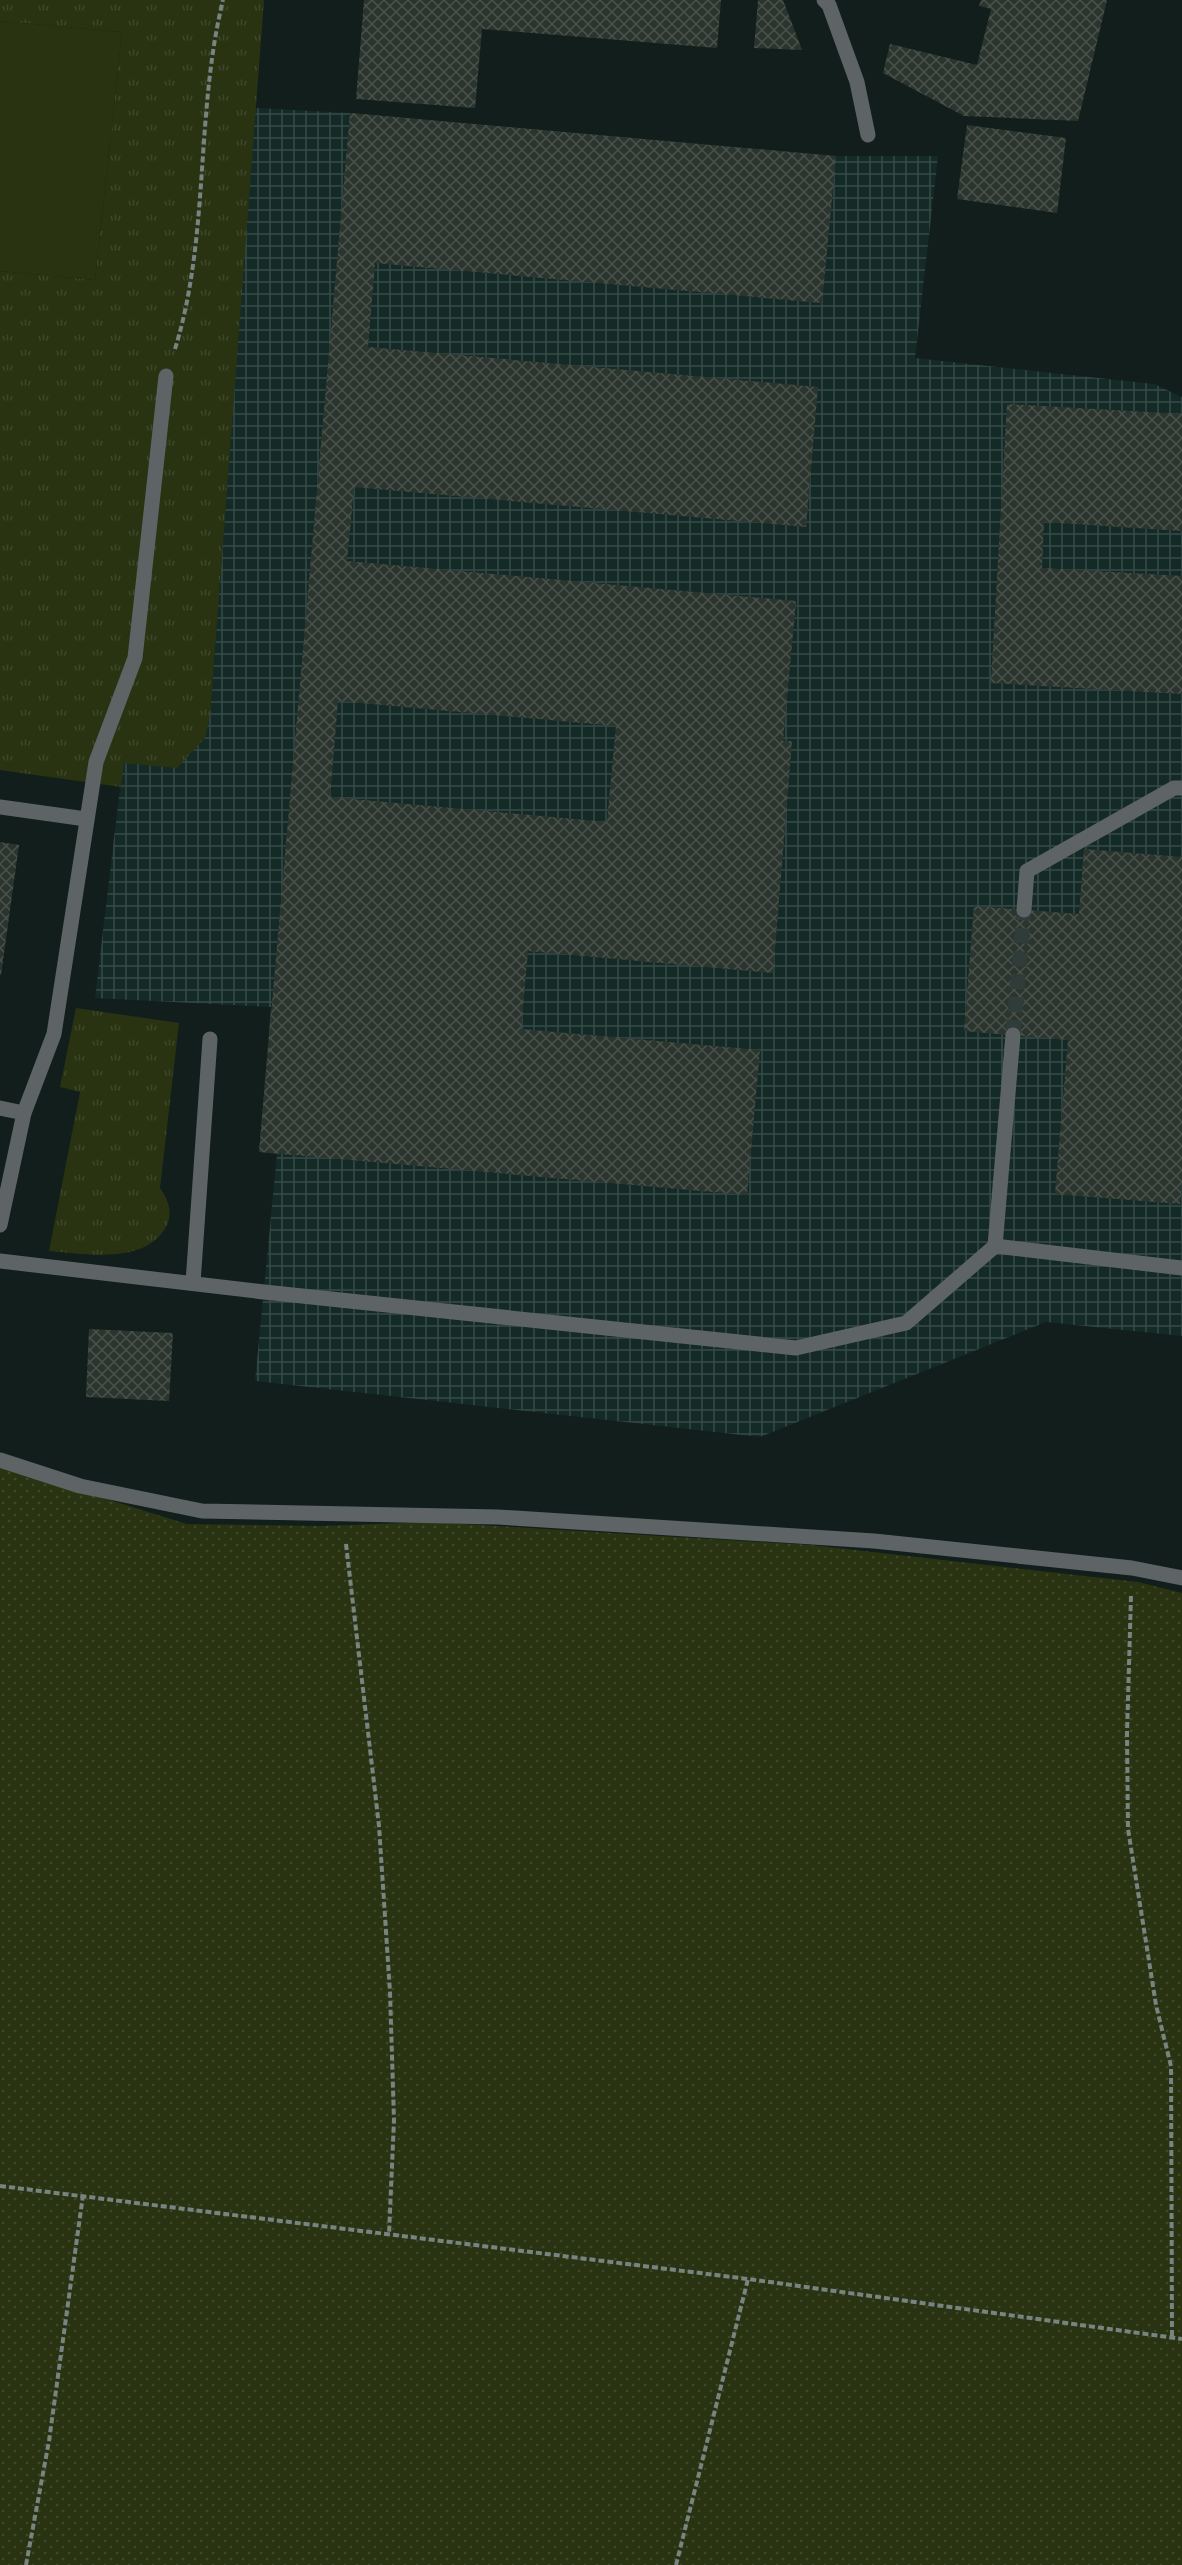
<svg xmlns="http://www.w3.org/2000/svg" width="1182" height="2565" viewBox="0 0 1182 2565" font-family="'IBM Plex Serif',serif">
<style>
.industrial{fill:url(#industrial-grid)}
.grass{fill:url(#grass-tufts)}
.park{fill:#293312}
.garden{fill:url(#garden-dots)}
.building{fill:url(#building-cross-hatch);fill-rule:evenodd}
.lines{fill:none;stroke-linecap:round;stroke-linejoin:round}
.minor-tunnel{stroke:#303c3a;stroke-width:15;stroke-dasharray:15 8;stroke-linecap:butt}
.path{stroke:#798482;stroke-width:4;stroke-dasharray:6 3;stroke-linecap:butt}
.minor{stroke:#5e6466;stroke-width:15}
</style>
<defs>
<pattern id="industrial-grid" width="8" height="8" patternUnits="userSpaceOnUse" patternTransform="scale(1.5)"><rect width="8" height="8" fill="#142a27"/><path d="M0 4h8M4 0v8" fill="none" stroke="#364946"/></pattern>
<pattern id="grass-tufts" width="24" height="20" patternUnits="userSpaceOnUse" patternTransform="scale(1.5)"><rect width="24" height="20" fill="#293312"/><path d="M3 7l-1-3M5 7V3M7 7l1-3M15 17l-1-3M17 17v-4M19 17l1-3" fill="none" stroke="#3d4729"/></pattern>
<pattern id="garden-dots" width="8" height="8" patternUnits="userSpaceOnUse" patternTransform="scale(1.5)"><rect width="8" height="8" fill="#293312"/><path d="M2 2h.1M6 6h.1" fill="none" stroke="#3d4729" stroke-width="1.8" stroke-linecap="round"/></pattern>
<pattern id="building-cross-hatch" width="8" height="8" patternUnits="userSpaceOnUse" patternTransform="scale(1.5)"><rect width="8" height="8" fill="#2b352e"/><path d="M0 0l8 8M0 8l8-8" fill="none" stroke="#49524c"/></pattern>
</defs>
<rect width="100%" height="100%" fill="#111e1c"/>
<path class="industrial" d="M255,108L350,113L836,156H938L915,358L1154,384L1182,397V1336L1046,1322L760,1437L255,1381L277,1154L259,1152L271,1007L95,998L123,763L210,715Z"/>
<g class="grass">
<path d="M0,0H264L210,715L205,738L177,768L124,763L121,787L0,770V271L95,280L122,32L0,21Z"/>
<path d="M76,1008L179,1023L160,1188C169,1201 173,1213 166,1227C144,1265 86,1254 49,1251L80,1092L60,1087Z"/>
</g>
<path class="park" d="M0,21L122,32L95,280L0,271Z"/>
<path class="garden" d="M0,1466L187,1524L321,1526L431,1522L811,1545L1138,1582L1182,1593V2565H0Z"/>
<g class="building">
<path d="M364,0H721L717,48L482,29L475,108L356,99Z"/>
<path d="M758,0H783L802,50L754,48Z"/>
<path d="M981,0H1107L1078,121L964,116L883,73L890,44L977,65L991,9L979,6Z"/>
<path d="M350,113L836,156L822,303L375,263L368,347L818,387L806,527L354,487L347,561L796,601L783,741H792L773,973L528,951L521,1029L760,1050L747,1195L259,1152ZM338,701L616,726L607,822L330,797Z"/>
<path d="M967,125L1066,138L1057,213L957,199Z"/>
<path d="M1007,404L1182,414V531L1044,522L1042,568L1182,576V694L991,683Z"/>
<path d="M0,842L19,845L1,975H0Z"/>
<path d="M1084,849L1182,857V1180L1180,1204L1055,1194L1068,1040L964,1031L974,906L1079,914Z"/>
<path d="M89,1329L173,1333L169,1401L86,1397Z"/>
</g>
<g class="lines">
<path class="minor-tunnel" d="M1013,1035L1024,910"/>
<g class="path">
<path d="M175,349C210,236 195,114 223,0"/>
<path d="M346,1544L379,1826L390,1992L394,2120L389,2234"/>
<path d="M1131,1596L1127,1734L1128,1829L1156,2005L1171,2066L1172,2338"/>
<path d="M0,2186L748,2279L1182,2339"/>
<path d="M26,2565L49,2441L83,2195"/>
<path d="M676,2565L748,2279"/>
</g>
<g class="minor">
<path d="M824,0L829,5L857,82L868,135"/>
<path d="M0,807L86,819"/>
<path d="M1024,910L1027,871L1174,788H1182"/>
<path d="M0,1108L24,1113"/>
<path d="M0,1225L24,1113L54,1034L96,762L135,658L166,376"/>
<path d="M995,1246L1182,1268"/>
<path d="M0,1261L264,1292L796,1348L906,1323L995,1246L1013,1035"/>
<path d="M193,1283L210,1039"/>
<path d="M0,1460L80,1486L202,1511L498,1517L874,1541L1132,1568L1182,1578"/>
</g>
</g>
</svg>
